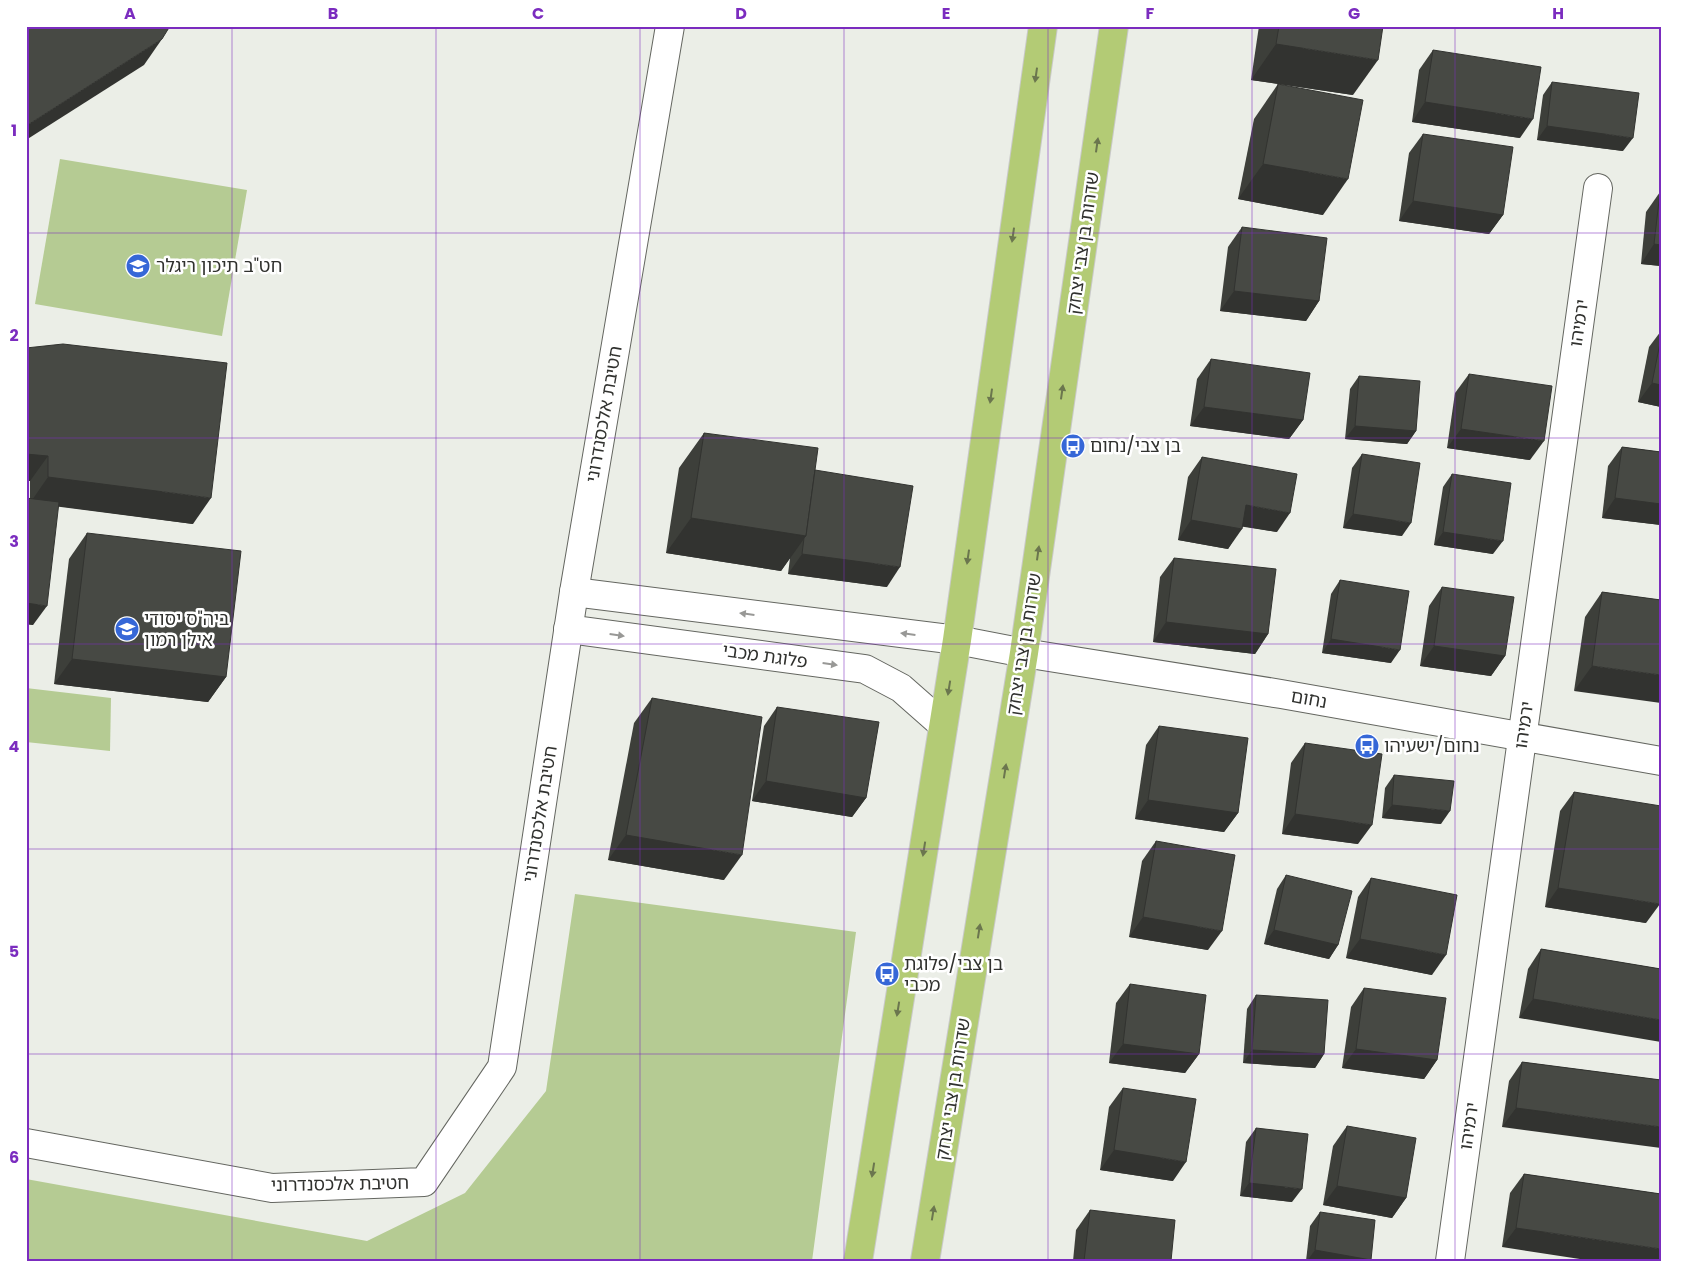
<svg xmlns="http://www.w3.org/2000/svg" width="1687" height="1287" viewBox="0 0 1687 1287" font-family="Poppins,'Noto Sans Hebrew',sans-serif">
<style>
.green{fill:#b5cb93}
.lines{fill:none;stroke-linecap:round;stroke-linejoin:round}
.minor-casing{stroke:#646660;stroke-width:30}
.major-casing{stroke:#c9c9c9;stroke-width:30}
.minor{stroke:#fff;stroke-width:28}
.major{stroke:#b3cb75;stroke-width:28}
.wall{fill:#3d3f3a}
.shaded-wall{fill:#323330}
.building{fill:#474944;stroke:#323330}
.oneway{fill:#6b764e}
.oneway2{fill:#989896}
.grid{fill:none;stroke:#7b2cbf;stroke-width:1;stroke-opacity:0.55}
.labels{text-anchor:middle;stroke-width:5;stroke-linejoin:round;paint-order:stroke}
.street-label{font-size:18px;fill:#30312e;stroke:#fff}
.poi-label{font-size:18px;fill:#30312e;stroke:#fff;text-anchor:start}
.neatline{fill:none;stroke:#7b2cbf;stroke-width:2}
.grid-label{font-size:16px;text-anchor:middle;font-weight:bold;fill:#7b2cbf}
</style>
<rect width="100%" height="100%" fill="#ebeee7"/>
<g class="green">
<path d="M60,159L247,190L222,336L35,304Z"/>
<path d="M26,688L111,698L110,751L26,742Z"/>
<path d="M575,894L856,932L812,1261H26V1179L367,1241L465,1193L546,1091Z"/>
</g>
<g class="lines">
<defs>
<g id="minor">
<path d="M574,592L957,640L1024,653L1281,694L1661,761"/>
<path d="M568,629L865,669L901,688L943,725"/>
<path d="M26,1143L272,1188L424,1182L502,1067L574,592L670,26"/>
<path d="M1450,1261L1598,188"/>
</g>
<g id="major">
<path d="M858,1261L957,640L1043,26"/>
<path d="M925,1261L1024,653L1114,26"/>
</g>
</defs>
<use href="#minor" class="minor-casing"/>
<use href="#major" class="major-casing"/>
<use href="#minor" class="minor"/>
<use href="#major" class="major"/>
</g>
<g class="wall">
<path d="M1259,26H1279L1353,95L1251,80Z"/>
<path d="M1433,50L1520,138L1412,122L1419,70Z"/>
<path d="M1552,82L1623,151L1537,140L1543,95Z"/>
<path d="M1278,84L1323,215L1238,199L1254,119Z"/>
<path d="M1423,134L1503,215L1489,234L1399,221L1409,153Z"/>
<path d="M1660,192L1661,193V266L1641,264L1646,212Z"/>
<path d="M1242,227L1319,301L1306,321L1220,311L1228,247Z"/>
<path d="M1661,331V407L1638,402L1649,347Z"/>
<path d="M26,348L193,524L58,506L33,625L26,624V498L30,499V481Z"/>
<path d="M1211,359L1303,420L1289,439L1190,426L1197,379Z"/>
<path d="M1469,374L1530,460L1447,448L1455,393Z"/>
<path d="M1359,376L1416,431L1407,444L1345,439L1350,389Z"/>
<path d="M704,433L815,470L887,587L788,574L790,558L781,571L666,553L679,468Z"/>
<path d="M1622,447L1661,452V525L1602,518L1608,466Z"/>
<path d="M1362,454L1402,536L1343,528L1352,468Z"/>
<path d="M1202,457L1277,532L1242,526L1228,549L1178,540L1188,477Z"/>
<path d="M1452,474L1493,554L1434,545L1443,487Z"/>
<path d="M87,533L226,677L208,702L54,684L69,559Z"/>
<path d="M1174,558L1268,634L1255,654L1153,642L1160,577Z"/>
<path d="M1340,580L1391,663L1322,653L1331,594Z"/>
<path d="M1442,587L1505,656L1491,676L1420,666L1429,606Z"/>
<path d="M1602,592L1661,600L1574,691L1585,617Z"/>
<path d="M652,698L724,880L608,860L634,723Z"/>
<path d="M777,707L866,798L852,817L752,801L764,726Z"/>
<path d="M1159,726L1238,813L1224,832L1135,819L1146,745Z"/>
<path d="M1305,743L1358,844L1282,834L1291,763Z"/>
<path d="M1394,775L1441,824L1382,818L1385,788Z"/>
<path d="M1574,792L1646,923L1545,907L1560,811Z"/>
<path d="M1156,841L1208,950L1129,937L1142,861Z"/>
<path d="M1286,875L1338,945L1329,959L1264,944L1277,889Z"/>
<path d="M1371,878L1432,975L1346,958L1358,897Z"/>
<path d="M1541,949L1661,969L1519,1018L1528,969Z"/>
<path d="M1130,984L1199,1054L1185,1073L1109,1063L1116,1003Z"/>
<path d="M1364,988L1437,1060L1424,1079L1342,1068L1351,1007Z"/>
<path d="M1256,995L1324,1054L1315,1068L1243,1063L1247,1009Z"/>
<path d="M1522,1062L1661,1080L1502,1127L1509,1081Z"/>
<path d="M1123,1088L1173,1181L1100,1170L1109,1107Z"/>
<path d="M1347,1126L1406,1198L1392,1218L1323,1205L1333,1146Z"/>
<path d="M1256,1128L1292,1202L1240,1196L1246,1142Z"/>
<path d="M1524,1174L1661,1194L1502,1247L1510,1193Z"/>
<path d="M1090,1210L1171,1261H1073L1076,1230Z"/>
<path d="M1320,1212L1371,1261H1306L1310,1226Z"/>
</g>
<g class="shaded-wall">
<path d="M162,39L144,65L26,140V126Z"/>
<path d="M1276,44L1378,60L1353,95L1251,80Z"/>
<path d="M1425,102L1533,119L1520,138L1412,122Z"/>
<path d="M1547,126L1633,138L1623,151L1537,140Z"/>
<path d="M1263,164L1348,179L1323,215L1238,199Z"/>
<path d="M1413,201L1503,215L1489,234L1399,221Z"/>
<path d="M1654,244L1661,245V266L1641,264Z"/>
<path d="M1234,291L1319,301L1306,321L1220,311Z"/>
<path d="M1652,383L1661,385V407L1638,402Z"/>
<path d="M1204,407L1303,420L1289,439L1190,426Z"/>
<path d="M1355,426L1416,431L1407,444L1345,439Z"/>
<path d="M1461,429L1544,441L1530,460L1447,448Z"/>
<path d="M26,454L48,456L30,481H26Z"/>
<path d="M48,477L211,498L193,524L30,503Z"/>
<path d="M1615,498L1661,504V525L1602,518Z"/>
<path d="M1246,505L1290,513L1277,532L1232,525Z"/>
<path d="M1353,514L1411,523L1402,536L1343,528Z"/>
<path d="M691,518L806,536L781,571L666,553Z"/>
<path d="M1191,520L1242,529L1228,549L1178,540Z"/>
<path d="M1443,532L1503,541L1493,554L1434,545Z"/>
<path d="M802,554L900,567L887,587L788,574Z"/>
<path d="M26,603L47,606L33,625L26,624Z"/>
<path d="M1166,622L1268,634L1255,654L1153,642Z"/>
<path d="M1331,639L1400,650L1391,663L1322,653Z"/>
<path d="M1434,646L1505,656L1491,676L1420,666Z"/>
<path d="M72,659L226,677L208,702L54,684Z"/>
<path d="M1592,666L1661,675V703L1574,691Z"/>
<path d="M766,781L866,798L852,817L752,801Z"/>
<path d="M1148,800L1238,813L1224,832L1135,819Z"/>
<path d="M1392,805L1450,811L1441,824L1382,818Z"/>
<path d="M1295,814L1372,825L1358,844L1282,834Z"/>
<path d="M626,835L742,855L724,880L608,860Z"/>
<path d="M1558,888L1660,904L1646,923L1545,907Z"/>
<path d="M1143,917L1222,931L1208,950L1129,937Z"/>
<path d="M1274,930L1338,945L1329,959L1264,944Z"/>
<path d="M1360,939L1446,955L1432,975L1346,958Z"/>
<path d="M1533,999L1661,1020V1042L1519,1018Z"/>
<path d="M1123,1044L1199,1054L1185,1073L1109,1063Z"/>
<path d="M1356,1049L1437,1060L1424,1079L1342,1068Z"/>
<path d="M1252,1050L1324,1054L1315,1068L1243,1063Z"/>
<path d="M1516,1108L1661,1127V1148L1502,1127Z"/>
<path d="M1114,1150L1186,1162L1173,1181L1100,1170Z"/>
<path d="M1249,1183L1302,1189L1292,1202L1240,1196Z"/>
<path d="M1337,1186L1406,1198L1392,1218L1323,1205Z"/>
<path d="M1516,1228L1661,1249V1261H1593L1502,1247Z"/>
<path d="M1315,1250L1371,1260V1261H1307Z"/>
</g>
<g class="building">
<path d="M26,26H170L162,39L26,126Z"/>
<path d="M1279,26H1383L1378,60L1276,44Z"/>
<path d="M1433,50L1541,67L1533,119L1425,102Z"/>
<path d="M1552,82L1639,93L1633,138L1547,126Z"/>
<path d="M1278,84L1363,100L1348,179L1263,164Z"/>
<path d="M1423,134L1513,147L1503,215L1413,201Z"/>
<path d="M1660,192L1661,193V245L1654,244Z"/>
<path d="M1242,227L1327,238L1319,301L1234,291Z"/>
<path d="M1661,338V385L1652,383Z"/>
<path d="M63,344L227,363L211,498L48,477V456L26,454V348Z"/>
<path d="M1211,359L1310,373L1303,420L1204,407Z"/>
<path d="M1469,374L1552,386L1544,441L1461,429Z"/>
<path d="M1359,376L1420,381L1416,431L1355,426Z"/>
<path d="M704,433L818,448L806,536L691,518Z"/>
<path d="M1622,447L1661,452V504L1615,498Z"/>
<path d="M1362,454L1420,463L1411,523L1353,514Z"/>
<path d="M1202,457L1297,474L1290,513L1246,505L1242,529L1191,520Z"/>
<path d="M815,470L913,486L900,567L802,554L804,538L806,536Z"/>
<path d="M1452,474L1511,483L1503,541L1443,532Z"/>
<path d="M26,498L59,502L47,606L26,603Z"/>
<path d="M87,533L241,551L226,677L72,659Z"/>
<path d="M1174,558L1276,569L1268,634L1166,622Z"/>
<path d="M1340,580L1409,591L1400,650L1331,639Z"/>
<path d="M1442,587L1514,597L1505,656L1434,646Z"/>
<path d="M1602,592L1661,600V675L1592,666Z"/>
<path d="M652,698L762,717L742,855L626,835Z"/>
<path d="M777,707L879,722L866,798L766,781Z"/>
<path d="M1159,726L1248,738L1238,813L1148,800Z"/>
<path d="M1305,743L1382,754L1372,825L1295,814Z"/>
<path d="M1394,775L1454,781L1450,811L1392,805Z"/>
<path d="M1574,792L1661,806V898L1660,904L1558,888Z"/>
<path d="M1156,841L1235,855L1222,931L1143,917Z"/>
<path d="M1286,875L1352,891L1338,945L1274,930Z"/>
<path d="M1371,878L1457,895L1446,955L1360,939Z"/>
<path d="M1541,949L1661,969V1020L1533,999Z"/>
<path d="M1130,984L1206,995L1199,1054L1123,1044Z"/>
<path d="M1364,988L1446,998L1437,1060L1356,1049Z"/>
<path d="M1256,995L1328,1000L1324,1054L1252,1050Z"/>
<path d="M1522,1062L1661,1080V1127L1516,1108Z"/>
<path d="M1123,1088L1196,1099L1186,1162L1114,1150Z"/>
<path d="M1347,1126L1416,1138L1406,1198L1337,1186Z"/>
<path d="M1256,1128L1308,1134L1302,1189L1249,1183Z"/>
<path d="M1524,1174L1661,1194V1249L1516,1228Z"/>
<path d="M1090,1210L1175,1220L1171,1261H1084Z"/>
<path d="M1320,1212L1375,1220L1371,1260L1315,1250Z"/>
</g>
<defs><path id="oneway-solid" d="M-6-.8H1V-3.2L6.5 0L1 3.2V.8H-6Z" transform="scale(1.25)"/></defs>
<g class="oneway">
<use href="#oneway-solid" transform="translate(1036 75) rotate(98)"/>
<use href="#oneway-solid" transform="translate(1097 145) rotate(-82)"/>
<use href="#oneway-solid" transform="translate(1013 235) rotate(98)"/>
<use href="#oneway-solid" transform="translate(1062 392) rotate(-82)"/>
<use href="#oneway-solid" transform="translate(991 396) rotate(98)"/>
<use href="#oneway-solid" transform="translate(1038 553) rotate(-82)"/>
<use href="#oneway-solid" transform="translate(968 557) rotate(98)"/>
<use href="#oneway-solid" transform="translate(949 688) rotate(99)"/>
<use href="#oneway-solid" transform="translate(1005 771) rotate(-81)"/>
<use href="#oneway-solid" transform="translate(924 849) rotate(99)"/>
<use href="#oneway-solid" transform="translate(979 931) rotate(-81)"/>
<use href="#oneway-solid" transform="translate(898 1009) rotate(99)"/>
<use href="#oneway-solid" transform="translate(873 1170) rotate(99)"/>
<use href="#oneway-solid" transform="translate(933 1213) rotate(-81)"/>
</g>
<g class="oneway2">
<use href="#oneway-solid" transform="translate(747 614) rotate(-173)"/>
<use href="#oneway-solid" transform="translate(908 634) rotate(-173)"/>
<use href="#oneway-solid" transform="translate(617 635) rotate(8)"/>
<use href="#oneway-solid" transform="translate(830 664) rotate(8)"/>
</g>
<path class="grid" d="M232,26V1261M436,26V1261M640,26V1261M844,26V1261M1048,26V1261M1252,26V1261M1455,26V1261M26,233H1661M26,438H1661M26,644H1661M26,849H1661M26,1054H1661"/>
<defs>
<symbol id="school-disc" viewBox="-11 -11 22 22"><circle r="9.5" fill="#3667d7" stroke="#fff"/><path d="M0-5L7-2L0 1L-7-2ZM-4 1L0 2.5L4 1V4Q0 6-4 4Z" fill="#fff"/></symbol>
<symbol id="bus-disc" viewBox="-11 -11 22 22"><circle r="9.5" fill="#3667d7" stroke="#fff"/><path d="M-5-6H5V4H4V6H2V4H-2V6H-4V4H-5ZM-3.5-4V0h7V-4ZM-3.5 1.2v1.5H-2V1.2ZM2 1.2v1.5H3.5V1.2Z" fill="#fff"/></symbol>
</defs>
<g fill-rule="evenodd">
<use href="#school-disc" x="124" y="252" width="28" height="28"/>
<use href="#bus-disc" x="1059" y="432" width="28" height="28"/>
<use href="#school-disc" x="113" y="615" width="28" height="28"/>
<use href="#bus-disc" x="1353" y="732" width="28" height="28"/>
<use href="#bus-disc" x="873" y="960" width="28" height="28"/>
</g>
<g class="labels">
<g class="street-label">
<text transform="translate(1083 243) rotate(-82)" y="6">שדרות בן צבי יצחק</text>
<text transform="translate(1579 323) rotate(-82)" y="6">ירמיהו</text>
<text transform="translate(604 414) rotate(-80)" y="6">חטיבת אלכסנדרוני</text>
<text transform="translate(1024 644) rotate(-81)" y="6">שדרות בן צבי יצחק</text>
<text transform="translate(765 656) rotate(8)" y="6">פלוגת מכבי</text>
<text transform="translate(1309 699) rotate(10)" y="6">נחום</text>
<text transform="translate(1524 725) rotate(-82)" y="6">ירמיהו</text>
<text transform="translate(540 814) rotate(-81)" y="6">חטיבת אלכסנדרוני</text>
<text transform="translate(953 1089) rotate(-81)" y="6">שדרות בן צבי יצחק</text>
<text transform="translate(1469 1126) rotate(-82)" y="6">ירמיהו</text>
<text transform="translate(340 1184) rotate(-1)" y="6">חטיבת אלכסנדרוני</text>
</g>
<g class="poi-label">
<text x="156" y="272">חט"ב תיכון ריגלר</text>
<text x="1090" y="452">בן צבי/נחום</text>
<text x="144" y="625">ביה"ס יסודי<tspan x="144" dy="21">אילן רמון</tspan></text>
<text x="1384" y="752">נחום/ישעיהו</text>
<text x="904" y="970">בן צבי/פלוגת<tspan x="904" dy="21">מכבי</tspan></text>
</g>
</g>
<rect width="1687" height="1287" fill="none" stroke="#ffffff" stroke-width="55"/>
<rect x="28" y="28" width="1632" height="1232" class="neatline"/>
<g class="grid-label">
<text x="130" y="19">A</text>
<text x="333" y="19">B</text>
<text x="538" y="19">C</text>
<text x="741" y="19">D</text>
<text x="946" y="19">E</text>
<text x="1150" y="19">F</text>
<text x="1354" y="19">G</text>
<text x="1558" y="19">H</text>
<text x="14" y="136">1</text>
<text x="14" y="341">2</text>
<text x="14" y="547">3</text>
<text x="14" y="752">4</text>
<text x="14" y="957">5</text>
<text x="14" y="1163">6</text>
</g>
</svg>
